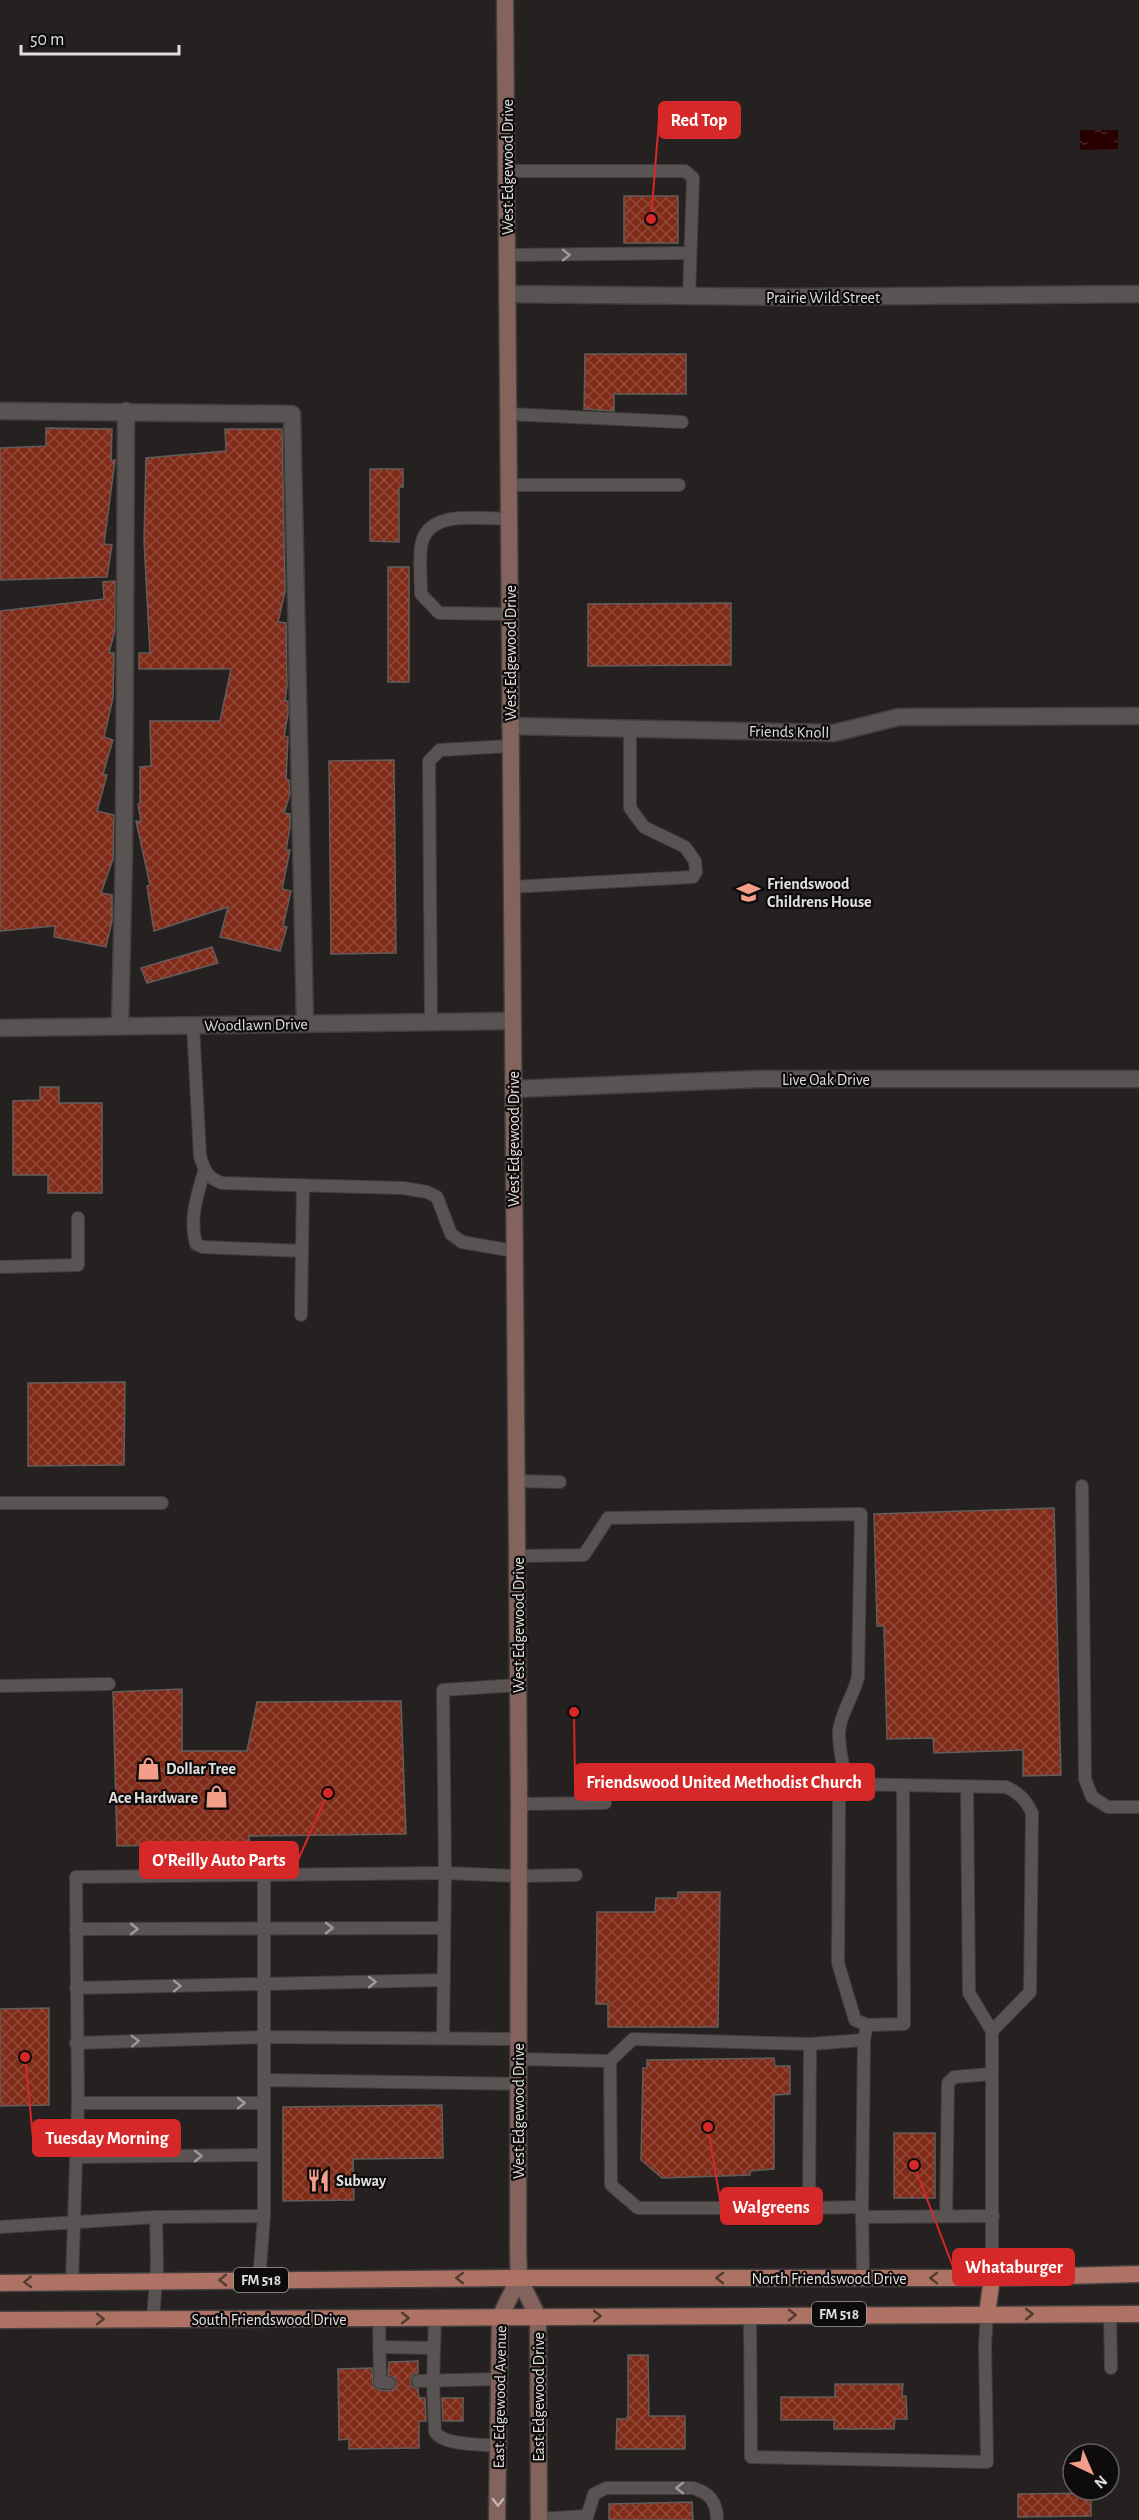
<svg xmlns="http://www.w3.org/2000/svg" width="1139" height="2520" viewBox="0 0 1139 2520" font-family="'Alegreya Sans',sans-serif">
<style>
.water{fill:url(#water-ripples)}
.building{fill:url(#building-cross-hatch);stroke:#625d5c;stroke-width:1.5}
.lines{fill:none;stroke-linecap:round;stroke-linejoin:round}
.service-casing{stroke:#413e3d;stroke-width:14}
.minor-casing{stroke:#413e3d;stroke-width:19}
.secondary-casing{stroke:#413e3d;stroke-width:19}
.primary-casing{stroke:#413e3d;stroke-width:19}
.service{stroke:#595453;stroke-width:12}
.minor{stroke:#595453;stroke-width:16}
.secondary{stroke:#83635c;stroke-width:16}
.primary{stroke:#ad7264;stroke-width:16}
.oneway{stroke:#9e9a99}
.oneway2{stroke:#553933}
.oneway3{stroke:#c1b4b1}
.labels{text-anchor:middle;stroke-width:4.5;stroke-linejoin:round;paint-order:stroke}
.shield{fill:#0d0b0b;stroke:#a2a09f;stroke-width:1.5}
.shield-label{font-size:15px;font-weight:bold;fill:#e2e0df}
.street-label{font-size:16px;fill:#e2e0df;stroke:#0d0b0b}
.poi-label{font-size:16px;font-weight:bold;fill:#e2e0df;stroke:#0d0b0b;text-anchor:start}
.leader{fill:none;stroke:#d62828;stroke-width:2}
.callout-dot{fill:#d62828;stroke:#0d0b0b;stroke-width:2}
.callout{fill:#d62828;stroke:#d62828;stroke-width:2}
.callout-label{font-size:18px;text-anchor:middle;font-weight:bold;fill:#fff}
</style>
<defs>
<pattern id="water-ripples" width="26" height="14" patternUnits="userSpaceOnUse" patternTransform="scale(1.5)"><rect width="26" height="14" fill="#290000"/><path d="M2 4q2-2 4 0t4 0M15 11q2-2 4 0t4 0" fill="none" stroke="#482525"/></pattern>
<pattern id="building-cross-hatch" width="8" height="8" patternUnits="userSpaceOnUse" patternTransform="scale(1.5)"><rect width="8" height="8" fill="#7f2b18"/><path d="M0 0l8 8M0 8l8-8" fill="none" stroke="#914939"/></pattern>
</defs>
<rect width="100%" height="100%" fill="#252120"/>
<path class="water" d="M1080,130H1118V149L1080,150Z"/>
<g class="building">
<rect x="624" y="196" width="54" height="47"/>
<path d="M585,354H686V394H614V411L584,409Z"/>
<path d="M46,428L112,429L111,461L115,460L104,544L112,545L107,577L0,580V448L46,446Z"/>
<path d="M225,429H282L285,592L278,622L286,623L287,686L285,701H288V714L284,736L288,737L286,779L289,780L290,794L284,813L290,814V827L286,850H290L282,889L291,891L283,926L287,927L280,951L220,937L228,907L154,931L147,886L150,885L136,821L141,822L138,804L140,803V767L151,766L150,721H220L231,669H139V653H150L144,540L146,458L226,451Z"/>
<path d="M370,469H403V487H399V542L370,541Z"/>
<rect x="388" y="567" width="21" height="115"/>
<path d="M115,581V630L109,653H114L113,698L104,737L113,740L103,774L107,775L97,811L114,815L113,859L101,893L112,895V921L106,947L54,937L55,926L0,931V611L104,599L103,582Z"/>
<path d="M731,603V665L588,666V604Z"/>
<path d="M394,760L396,953L331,954L329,761Z"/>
<path d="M212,947L218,963L147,983L141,968Z"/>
<path d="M40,1087H59V1103H102V1193H48V1175H13V1101L40,1100Z"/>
<path d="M125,1382L124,1465L28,1466V1383Z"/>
<path d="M1054,1508L1061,1775L1023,1776V1750L934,1753L933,1738L887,1739L884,1626H877L874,1514Z"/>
<path d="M182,1689V1751H247L257,1702L401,1701L406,1834L249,1836V1843L117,1846L113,1692Z"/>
<path d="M678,1892H720L718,2027H608V2004H596L597,1912H655L656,1898H678Z"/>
<path d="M49,2008V2105L0,2106V2009Z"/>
<path d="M774,2058L775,2066H790V2094L774,2095V2169L750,2171V2175L662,2178L641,2160L643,2068H647V2060Z"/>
<path d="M442,2105L443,2158L353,2159L354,2200L283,2201V2107Z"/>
<rect x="894" y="2133" width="41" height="65"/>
<path d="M628,2355H648L649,2416H685V2449H616L617,2419H626L628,2416Z"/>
<path d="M418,2361V2373L413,2374L410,2381L411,2386L418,2389L419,2398H425L426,2421H419V2448L349,2449V2439L339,2440L338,2369L372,2368L373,2386L379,2390L389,2391L395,2388L397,2383L394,2377L388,2375L389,2362Z"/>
<path d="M835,2384H903L902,2396H906L907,2419H895L894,2429H834V2420H781V2397H835Z"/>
<path d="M442,2398H463V2421H443Z"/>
<path d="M1091,2493V2516L1018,2517V2494Z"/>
<path d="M692,2502L693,2520H609V2504Z"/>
</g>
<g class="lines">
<defs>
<g id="service">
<path d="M507,171H685L693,178L689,296"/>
<path d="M507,255L690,253"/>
<path d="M508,414L682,422"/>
<path d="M509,485H679"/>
<path d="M509,519C480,519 426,508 421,547C419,562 421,579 421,594L439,613L510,614"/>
<path d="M511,887L693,877L696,872L695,861L685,847L644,827L630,808V728"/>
<path d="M431,1022L429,761L440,750L511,746"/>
<path d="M193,1025L200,1156C204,1170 207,1178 222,1183L403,1188L427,1192L437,1197L451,1234L462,1242L514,1251"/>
<path d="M204,1172C197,1196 189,1219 196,1244L203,1247L302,1251"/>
<path d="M0,1267L78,1265V1218"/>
<path d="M301,1315L303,1185"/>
<path d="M515,1481L560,1482"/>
<path d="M1082,1486L1085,1779L1092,1797L1108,1807H1139"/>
<path d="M0,1503H162"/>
<path d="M518,1556L584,1555L608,1518L861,1514L858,1677C854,1695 841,1712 839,1731C838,1748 845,1766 844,1783C844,1789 840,1796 839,1801L838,1963L855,2020L867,2025L904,2024L903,1787"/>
<path d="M0,1686L109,1684"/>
<path d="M844,1784L1006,1787C1019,1793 1026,1800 1032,1813L1030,1992L992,2031"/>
<path d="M967,1788L969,1993L992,2031V2278"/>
<path d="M519,1804L605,1803"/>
<path d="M264,1875V2037L518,2039"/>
<path d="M76,1929L444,1928"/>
<path d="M76,1988L444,1980"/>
<path d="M443,2037L445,1873L443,1690L518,1685"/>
<path d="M76,2043L264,2037V2080"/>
<path d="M810,2044L864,2040"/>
<path d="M518,2059L610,2061L611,2185L638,2208H809L810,2044L633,2039L610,2061"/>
<path d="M78,2103H264"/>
<path d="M77,2157L264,2155"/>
<path d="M862,2207L864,2040L867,2025"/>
<path d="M809,2208L862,2207L863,2278"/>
<path d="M264,2216V2080L518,2084"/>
<path d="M946,2216L948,2083L954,2077L992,2074"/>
<path d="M156,2217L264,2216L259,2280"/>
<path d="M862,2217L993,2216"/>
<path d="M0,2227L156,2217L157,2266L153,2319"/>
<path d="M72,2281L78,2103L76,1877L445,1873L519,1876L576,1875"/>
<path d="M1110,2314L1111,2368"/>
<path d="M750,2315L751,2457L987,2462L985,2345L987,2314"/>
<path d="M379,2318L380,2382L389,2383"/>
<path d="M435,2318L433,2381L435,2432C444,2446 482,2444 498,2446"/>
<path d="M379,2347L434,2348"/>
<path d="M418,2381L499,2379"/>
<path d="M539,2519L586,2516"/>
<path d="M586,2520L594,2494L606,2488H693C710,2493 717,2502 717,2520"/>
</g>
<g id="minor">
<path d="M507,294L792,297L1139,294"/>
<path d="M0,411L292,414L305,1024"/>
<path d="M510,726L834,733L899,717L1139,716"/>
<path d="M120,1026L124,852L126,411"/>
<path d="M0,1028L512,1021"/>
<path d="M513,1089L759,1079H1139"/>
</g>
<g id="secondary">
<path d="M505,0L519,1804L518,2252L519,2278L538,2317L539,2520"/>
<path d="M497,2520L500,2317L519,2278"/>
</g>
<g id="primary">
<path d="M0,2283L519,2278H992L1139,2274"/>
<path d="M987,2314L992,2278"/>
<path d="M0,2320L1139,2314"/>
</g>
</defs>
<use href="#service" class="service-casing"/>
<use href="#minor" class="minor-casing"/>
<use href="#secondary" class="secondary-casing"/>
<use href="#primary" class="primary-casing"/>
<use href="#service" class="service"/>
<use href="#minor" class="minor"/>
<use href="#secondary" class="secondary"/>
<use href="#primary" class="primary"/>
</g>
<defs><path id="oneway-chevron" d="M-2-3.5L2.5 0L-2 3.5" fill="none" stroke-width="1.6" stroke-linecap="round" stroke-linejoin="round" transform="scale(1.5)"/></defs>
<g class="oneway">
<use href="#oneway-chevron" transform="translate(566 255) rotate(-1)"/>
<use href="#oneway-chevron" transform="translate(329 1928)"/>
<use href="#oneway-chevron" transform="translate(134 1929)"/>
<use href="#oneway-chevron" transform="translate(372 1982) rotate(-1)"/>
<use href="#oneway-chevron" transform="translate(177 1986) rotate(-1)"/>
<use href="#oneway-chevron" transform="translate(135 2041) rotate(-2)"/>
<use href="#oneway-chevron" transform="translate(241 2103)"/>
<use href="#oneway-chevron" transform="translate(198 2156) rotate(-1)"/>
<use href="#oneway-chevron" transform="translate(680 2488) rotate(180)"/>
</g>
<g class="oneway2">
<use href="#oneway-chevron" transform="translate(460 2278) rotate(180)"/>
<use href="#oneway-chevron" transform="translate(720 2278) rotate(-180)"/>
<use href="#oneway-chevron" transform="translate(934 2278) rotate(180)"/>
<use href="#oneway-chevron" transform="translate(223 2280) rotate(179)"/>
<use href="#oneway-chevron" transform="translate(28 2282) rotate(178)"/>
<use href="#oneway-chevron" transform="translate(1029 2314)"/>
<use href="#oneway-chevron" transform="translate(792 2315)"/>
<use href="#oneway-chevron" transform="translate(597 2316)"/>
<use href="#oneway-chevron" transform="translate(405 2318)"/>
<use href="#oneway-chevron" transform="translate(100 2319)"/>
</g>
<use class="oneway3" href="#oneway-chevron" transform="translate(498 2502) rotate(91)"/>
<defs>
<symbol id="school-bare" viewBox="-9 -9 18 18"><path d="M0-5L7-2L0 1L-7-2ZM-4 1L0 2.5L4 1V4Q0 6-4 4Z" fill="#f49e89" stroke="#0d0b0b" stroke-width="2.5" paint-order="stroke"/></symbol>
<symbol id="shop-bare" viewBox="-9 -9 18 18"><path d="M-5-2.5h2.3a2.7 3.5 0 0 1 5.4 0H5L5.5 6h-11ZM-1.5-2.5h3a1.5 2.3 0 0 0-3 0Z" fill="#f49e89" stroke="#0d0b0b" stroke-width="2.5" paint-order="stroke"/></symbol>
<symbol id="restaurant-bare" viewBox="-9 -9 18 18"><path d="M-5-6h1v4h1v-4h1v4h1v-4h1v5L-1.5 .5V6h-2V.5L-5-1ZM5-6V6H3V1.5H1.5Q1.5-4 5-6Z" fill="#f49e89" stroke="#0d0b0b" stroke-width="2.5" paint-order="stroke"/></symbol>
</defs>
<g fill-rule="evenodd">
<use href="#school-bare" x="732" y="876" width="33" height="33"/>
<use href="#shop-bare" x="132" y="1752" width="33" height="33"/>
<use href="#shop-bare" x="200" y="1780" width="33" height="33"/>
<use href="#restaurant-bare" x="302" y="2164" width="33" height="33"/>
</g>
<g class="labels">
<g class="shield">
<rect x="234" y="2268" width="54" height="24" rx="4.5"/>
<rect x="812" y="2302" width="54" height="24" rx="4.5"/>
</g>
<g class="shield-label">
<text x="261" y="2285">FM 518</text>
<text x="839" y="2319">FM 518</text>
</g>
<g class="street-label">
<text transform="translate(507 167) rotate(-90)" y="6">West Edgewood Drive</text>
<text x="823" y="303">Prairie Wild Street</text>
<text transform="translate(510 653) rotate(-90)" y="6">West Edgewood Drive</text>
<text transform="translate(789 731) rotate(1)" y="6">Friends Knoll</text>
<text transform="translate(256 1024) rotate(-1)" y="6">Woodlawn Drive</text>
<text x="826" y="1085">Live Oak Drive</text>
<text transform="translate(513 1139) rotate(-90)" y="6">West Edgewood Drive</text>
<text transform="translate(518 1625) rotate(-90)" y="6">West Edgewood Drive</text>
<text transform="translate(518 2111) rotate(-90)" y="6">West Edgewood Drive</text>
<text x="829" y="2284">North Friendswood Drive</text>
<text x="269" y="2325">South Friendswood Drive</text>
<text transform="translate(499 2397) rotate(-89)" y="6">East Edgewood Avenue</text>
<text transform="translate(538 2397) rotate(-90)" y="6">East Edgewood Drive</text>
</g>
<g class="poi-label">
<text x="767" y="889">Friendswood<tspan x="767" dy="18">Childrens House</tspan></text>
<text x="166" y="1774">Dollar Tree</text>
<text x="198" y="1803" text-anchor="end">Ace Hardware</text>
<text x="336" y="2186">Subway</text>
</g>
</g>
<path class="leader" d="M651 219L659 120M574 1712L575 1782M328 1793L298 1860M25 2057L33 2138M708 2127L721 2206M914 2165L953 2267"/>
<g class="callout-dot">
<circle cx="651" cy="219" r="6"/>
<circle cx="574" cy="1712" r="6"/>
<circle cx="328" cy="1793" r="6"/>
<circle cx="25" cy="2057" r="6"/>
<circle cx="708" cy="2127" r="6"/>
<circle cx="914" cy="2165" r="6"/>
</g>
<g class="callout">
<rect x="659" y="102" width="81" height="36" rx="6"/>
<rect x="575" y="1764" width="299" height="36" rx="6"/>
<rect x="140" y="1842" width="158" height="36" rx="6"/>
<rect x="33" y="2120" width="147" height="36" rx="6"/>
<rect x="721" y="2188" width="101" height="36" rx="6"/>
<rect x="953" y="2249" width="121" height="36" rx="6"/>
</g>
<g class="callout-label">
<text x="699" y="126">Red Top</text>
<text x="724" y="1788">Friendswood United Methodist Church</text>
<text x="219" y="1866">O'Reilly Auto Parts</text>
<text x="107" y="2144">Tuesday Morning</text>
<text x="771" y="2213">Walgreens</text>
<text x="1014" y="2273">Whataburger</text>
</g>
<g transform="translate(1091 2472) rotate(136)"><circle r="28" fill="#0d0b0b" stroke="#626060" stroke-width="1.5"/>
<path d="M0-4.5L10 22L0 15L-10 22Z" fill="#f49e89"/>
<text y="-9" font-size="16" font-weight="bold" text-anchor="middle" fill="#e2e0df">N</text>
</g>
<path d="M21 45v9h158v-9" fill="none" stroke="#e2e0df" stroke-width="3"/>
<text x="30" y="45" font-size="18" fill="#e2e0df" stroke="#0d0b0b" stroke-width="4.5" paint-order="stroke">50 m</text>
</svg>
